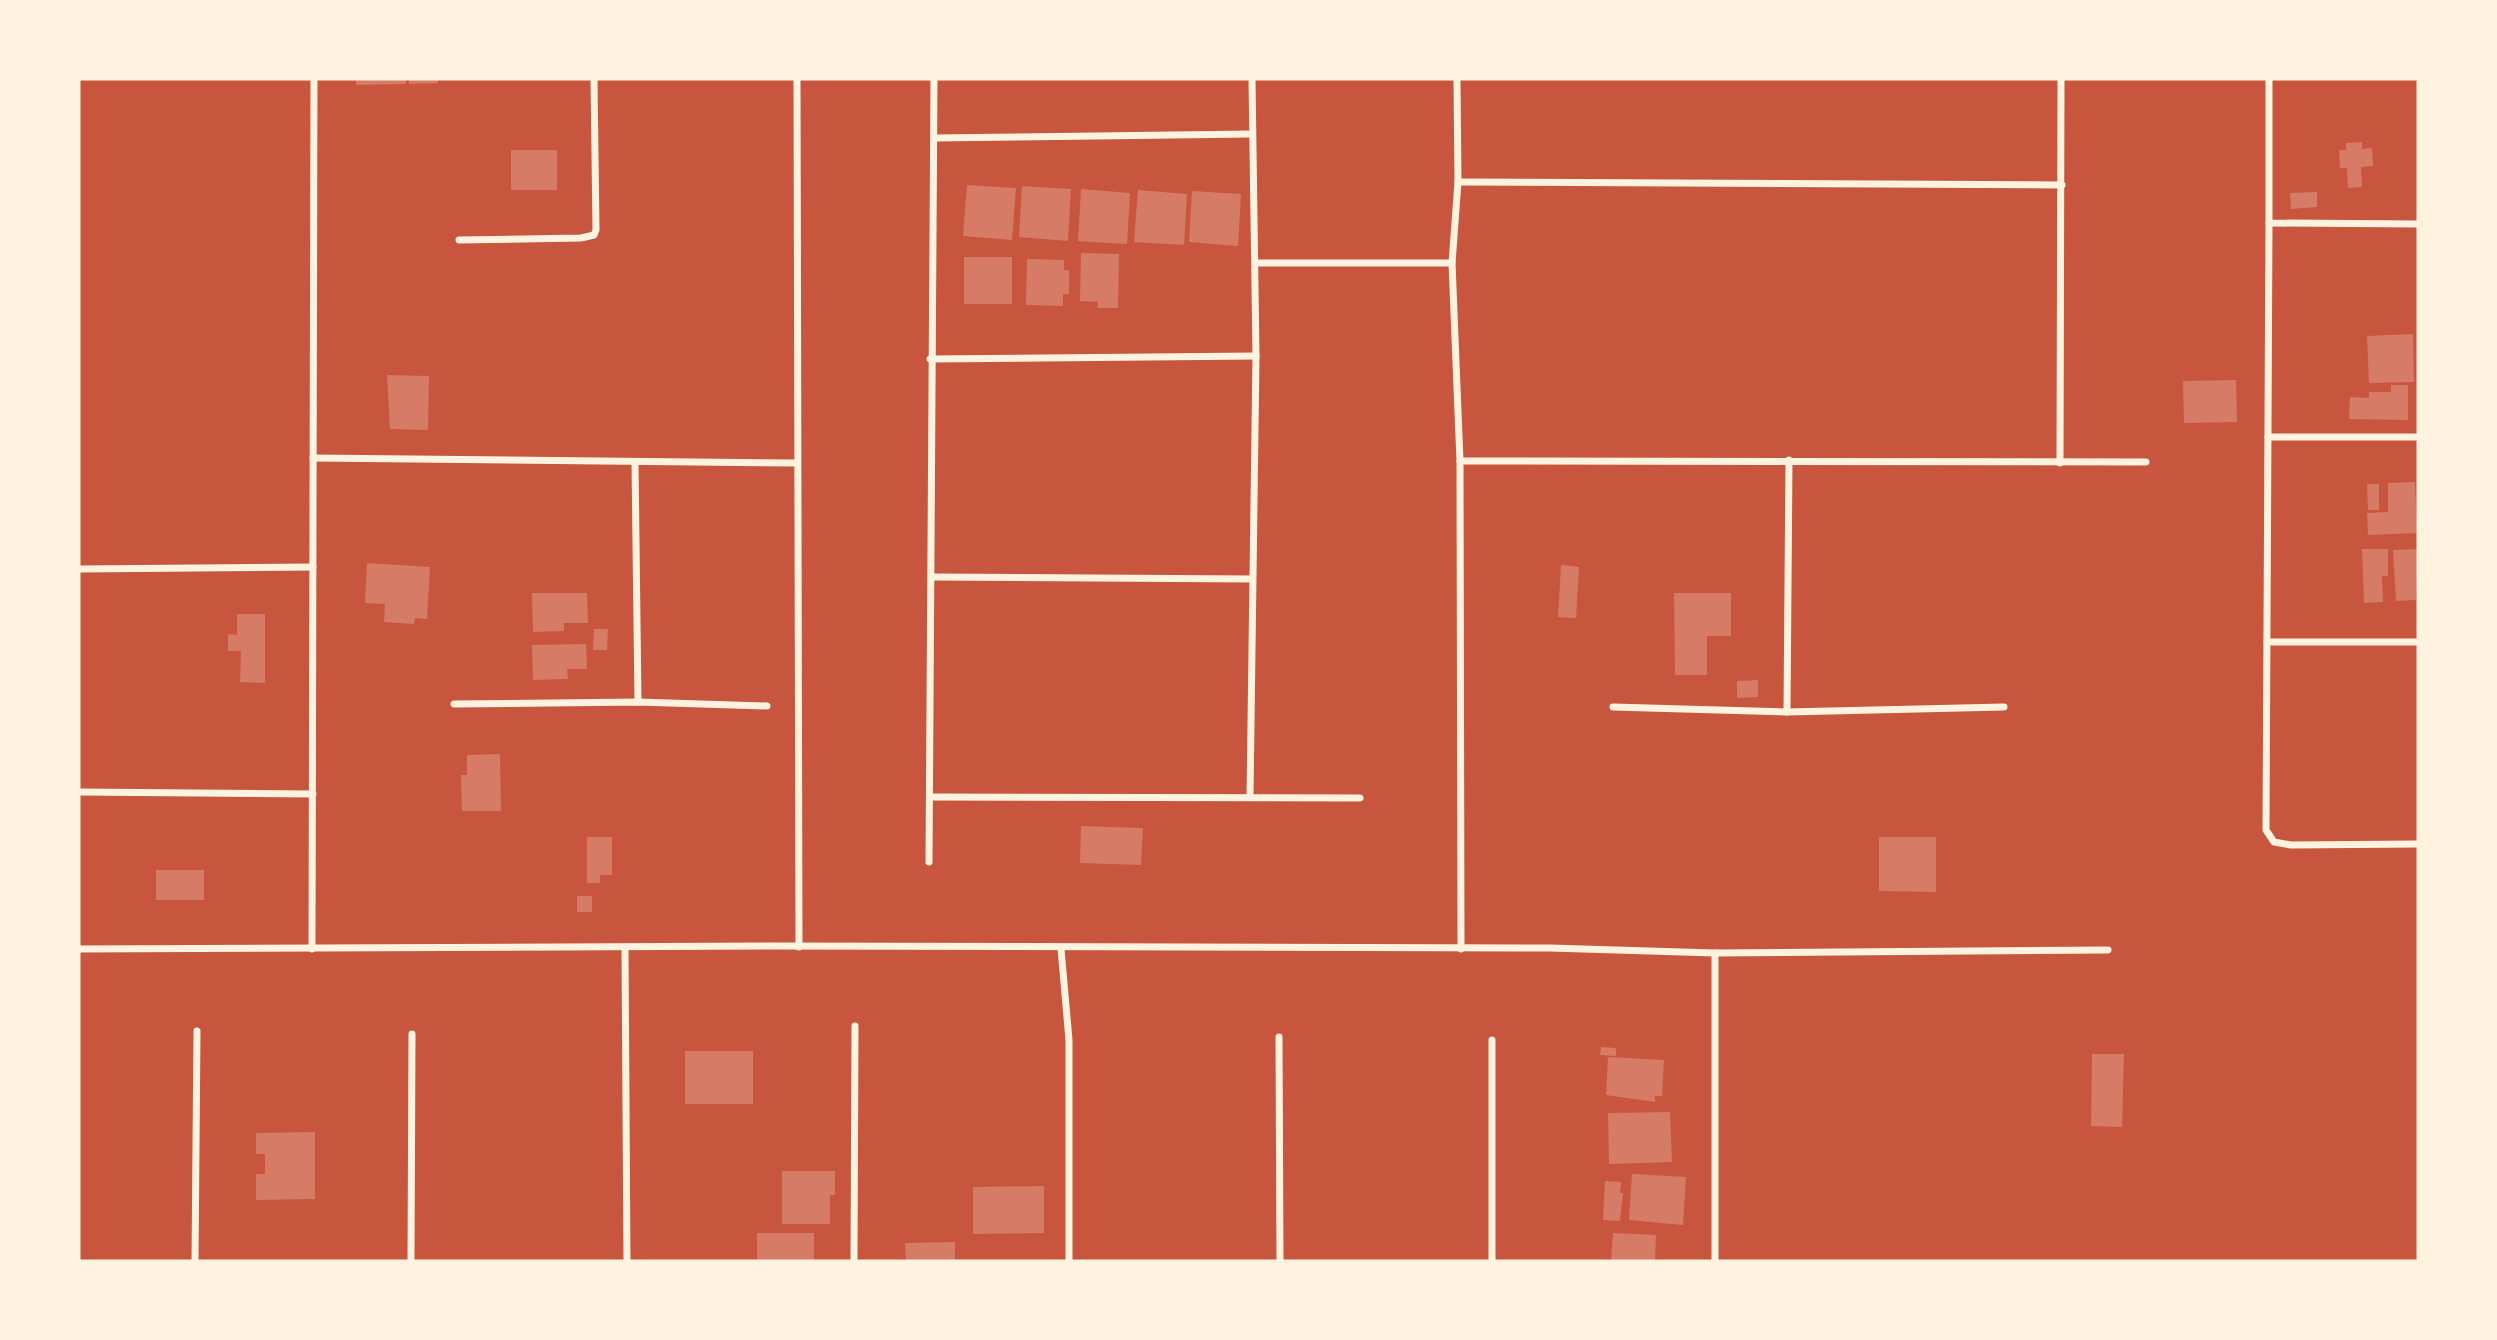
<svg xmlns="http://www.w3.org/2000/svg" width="2497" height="1340" viewBox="0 0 2497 1340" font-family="Overpass,sans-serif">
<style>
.building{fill:#d67c66}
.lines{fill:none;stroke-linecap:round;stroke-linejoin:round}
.minor{stroke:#fff3e0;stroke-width:7}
</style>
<rect width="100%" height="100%" fill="#c8553d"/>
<g class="building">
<path d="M356,79H406V84L356,85Z"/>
<path d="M409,79H438V83L409,84Z"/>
<path d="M2362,142V149L2372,148L2373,166L2361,167L2362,187L2348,188L2347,168H2340L2339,150H2346V143Z"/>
<rect x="511" y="150" width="46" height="40"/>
<path d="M967,185L1016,188L1012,240L963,236Z"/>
<path d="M1022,186L1071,189L1068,241L1019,237Z"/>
<path d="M1081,189L1130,193L1127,244L1078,241Z"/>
<path d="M1138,190L1187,194L1184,245L1134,242Z"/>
<path d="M1192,191L1241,194L1238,246L1189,242Z"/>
<path d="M2317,192V207L2291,209L2290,193Z"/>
<path d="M1081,253L1119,254L1118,308H1097L1098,302L1080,301Z"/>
<rect x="964" y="257" width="48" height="47"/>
<path d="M1027,259L1064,260V270H1069V294H1063V306L1026,305Z"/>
<path d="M2413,334L2414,382L2369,383L2367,336Z"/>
<path d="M387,375L429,376L428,430L390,429Z"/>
<path d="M2236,380L2237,422L2184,423L2183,381Z"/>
<path d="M2391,385H2408V420L2349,419L2350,397L2369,398V392H2391Z"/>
<path d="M2415,482L2417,533L2368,535L2367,513L2388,512V483Z"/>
<path d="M2367,484H2379V510H2368Z"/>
<path d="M2362,549H2388V576H2382L2383,602L2364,603Z"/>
<path d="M2418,549L2416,600L2396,601L2393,550Z"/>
<path d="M367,563L430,567L427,619L415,618L414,624L384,622L385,604L365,603Z"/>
<path d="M1561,565L1579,567L1576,618L1558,617Z"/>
<path d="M532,593H587L588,623H564V631L533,632Z"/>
<path d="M1674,593H1731V636H1707V675H1675Z"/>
<path d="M237,614H265V683L240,682L241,651H228V634L237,635Z"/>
<path d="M594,629H608L607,650H593Z"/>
<path d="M586,644L587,669H567L568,679L533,680L532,645Z"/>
<path d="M1758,680V697L1737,698V681Z"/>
<path d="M500,754L501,811H462L461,775H467V755Z"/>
<path d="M1081,826L1143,828L1141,865L1080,863Z"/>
<path d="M587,837H612V875H600V883H587Z"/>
<path d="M1879,837H1936V892L1879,891Z"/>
<rect x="156" y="870" width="48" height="30"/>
<rect x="577" y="896" width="15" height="16"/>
<path d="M1601,1047L1616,1048V1056L1600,1055Z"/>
<rect x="685" y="1051" width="68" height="53"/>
<path d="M2092,1054H2124L2122,1127L2091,1126Z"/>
<path d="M1608,1057L1664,1060L1662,1096H1655V1102L1606,1095Z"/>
<path d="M1670,1112L1672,1162L1609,1164L1608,1113Z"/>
<path d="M315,1132V1199L256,1200V1174H265V1154H256V1133Z"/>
<path d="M782,1171H835V1195H830V1224H782Z"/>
<path d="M1632,1174L1686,1177L1683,1225L1629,1220Z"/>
<path d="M1605,1181L1621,1182L1620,1193H1623L1620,1221L1603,1220Z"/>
<path d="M1044,1186V1233L973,1234V1187Z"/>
<path d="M757,1233H814V1261L757,1260Z"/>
<path d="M1613,1233L1656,1235L1655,1261H1611Z"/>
<path d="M955,1242V1261H906L905,1243Z"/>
</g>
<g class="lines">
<g class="minor">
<path d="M797,79L799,947"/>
<path d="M1457,79L1458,182L1452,263L1460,461L1461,949"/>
<path d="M2269,79V223L2418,224"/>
<path d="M934,138L1251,134"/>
<path d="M1458,182L2062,185"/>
<path d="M2269,223L2266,830L2274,842L2291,845L2418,844"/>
<path d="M459,240L581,238L594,235L596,230L594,79"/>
<path d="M1256,263H1452"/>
<path d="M930,359L1256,356"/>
<path d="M2268,437H2418"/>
<path d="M313,458L797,463"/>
<path d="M1460,461L2146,462"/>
<path d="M635,462L638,702"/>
<path d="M2060,463L2061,79"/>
<path d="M79,569L313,567"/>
<path d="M932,577L1252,579"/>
<path d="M2267,642H2418"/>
<path d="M454,704L638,702L767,706"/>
<path d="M1613,707L1787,712L2004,707"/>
<path d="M1787,712L1789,460"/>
<path d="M79,792L313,794"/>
<path d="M930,797L1360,798"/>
<path d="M1250,797L1256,356L1252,79"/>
<path d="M929,862L934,79"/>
<path d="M625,948L627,1261"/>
<path d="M79,949L777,946L1550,948L1715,953L2108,950"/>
<path d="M312,949L314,79"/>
<path d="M1061,949L1069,1040V1261"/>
<path d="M1279,1037L1280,1261"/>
<path d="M1492,1040V1261"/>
<path d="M195,1261L197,1031"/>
<path d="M411,1261L412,1034"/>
<path d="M854,1261L855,1026"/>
<path d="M1715,1261V953"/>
</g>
</g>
<rect width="2497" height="1340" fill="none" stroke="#fff3e0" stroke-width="161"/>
</svg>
